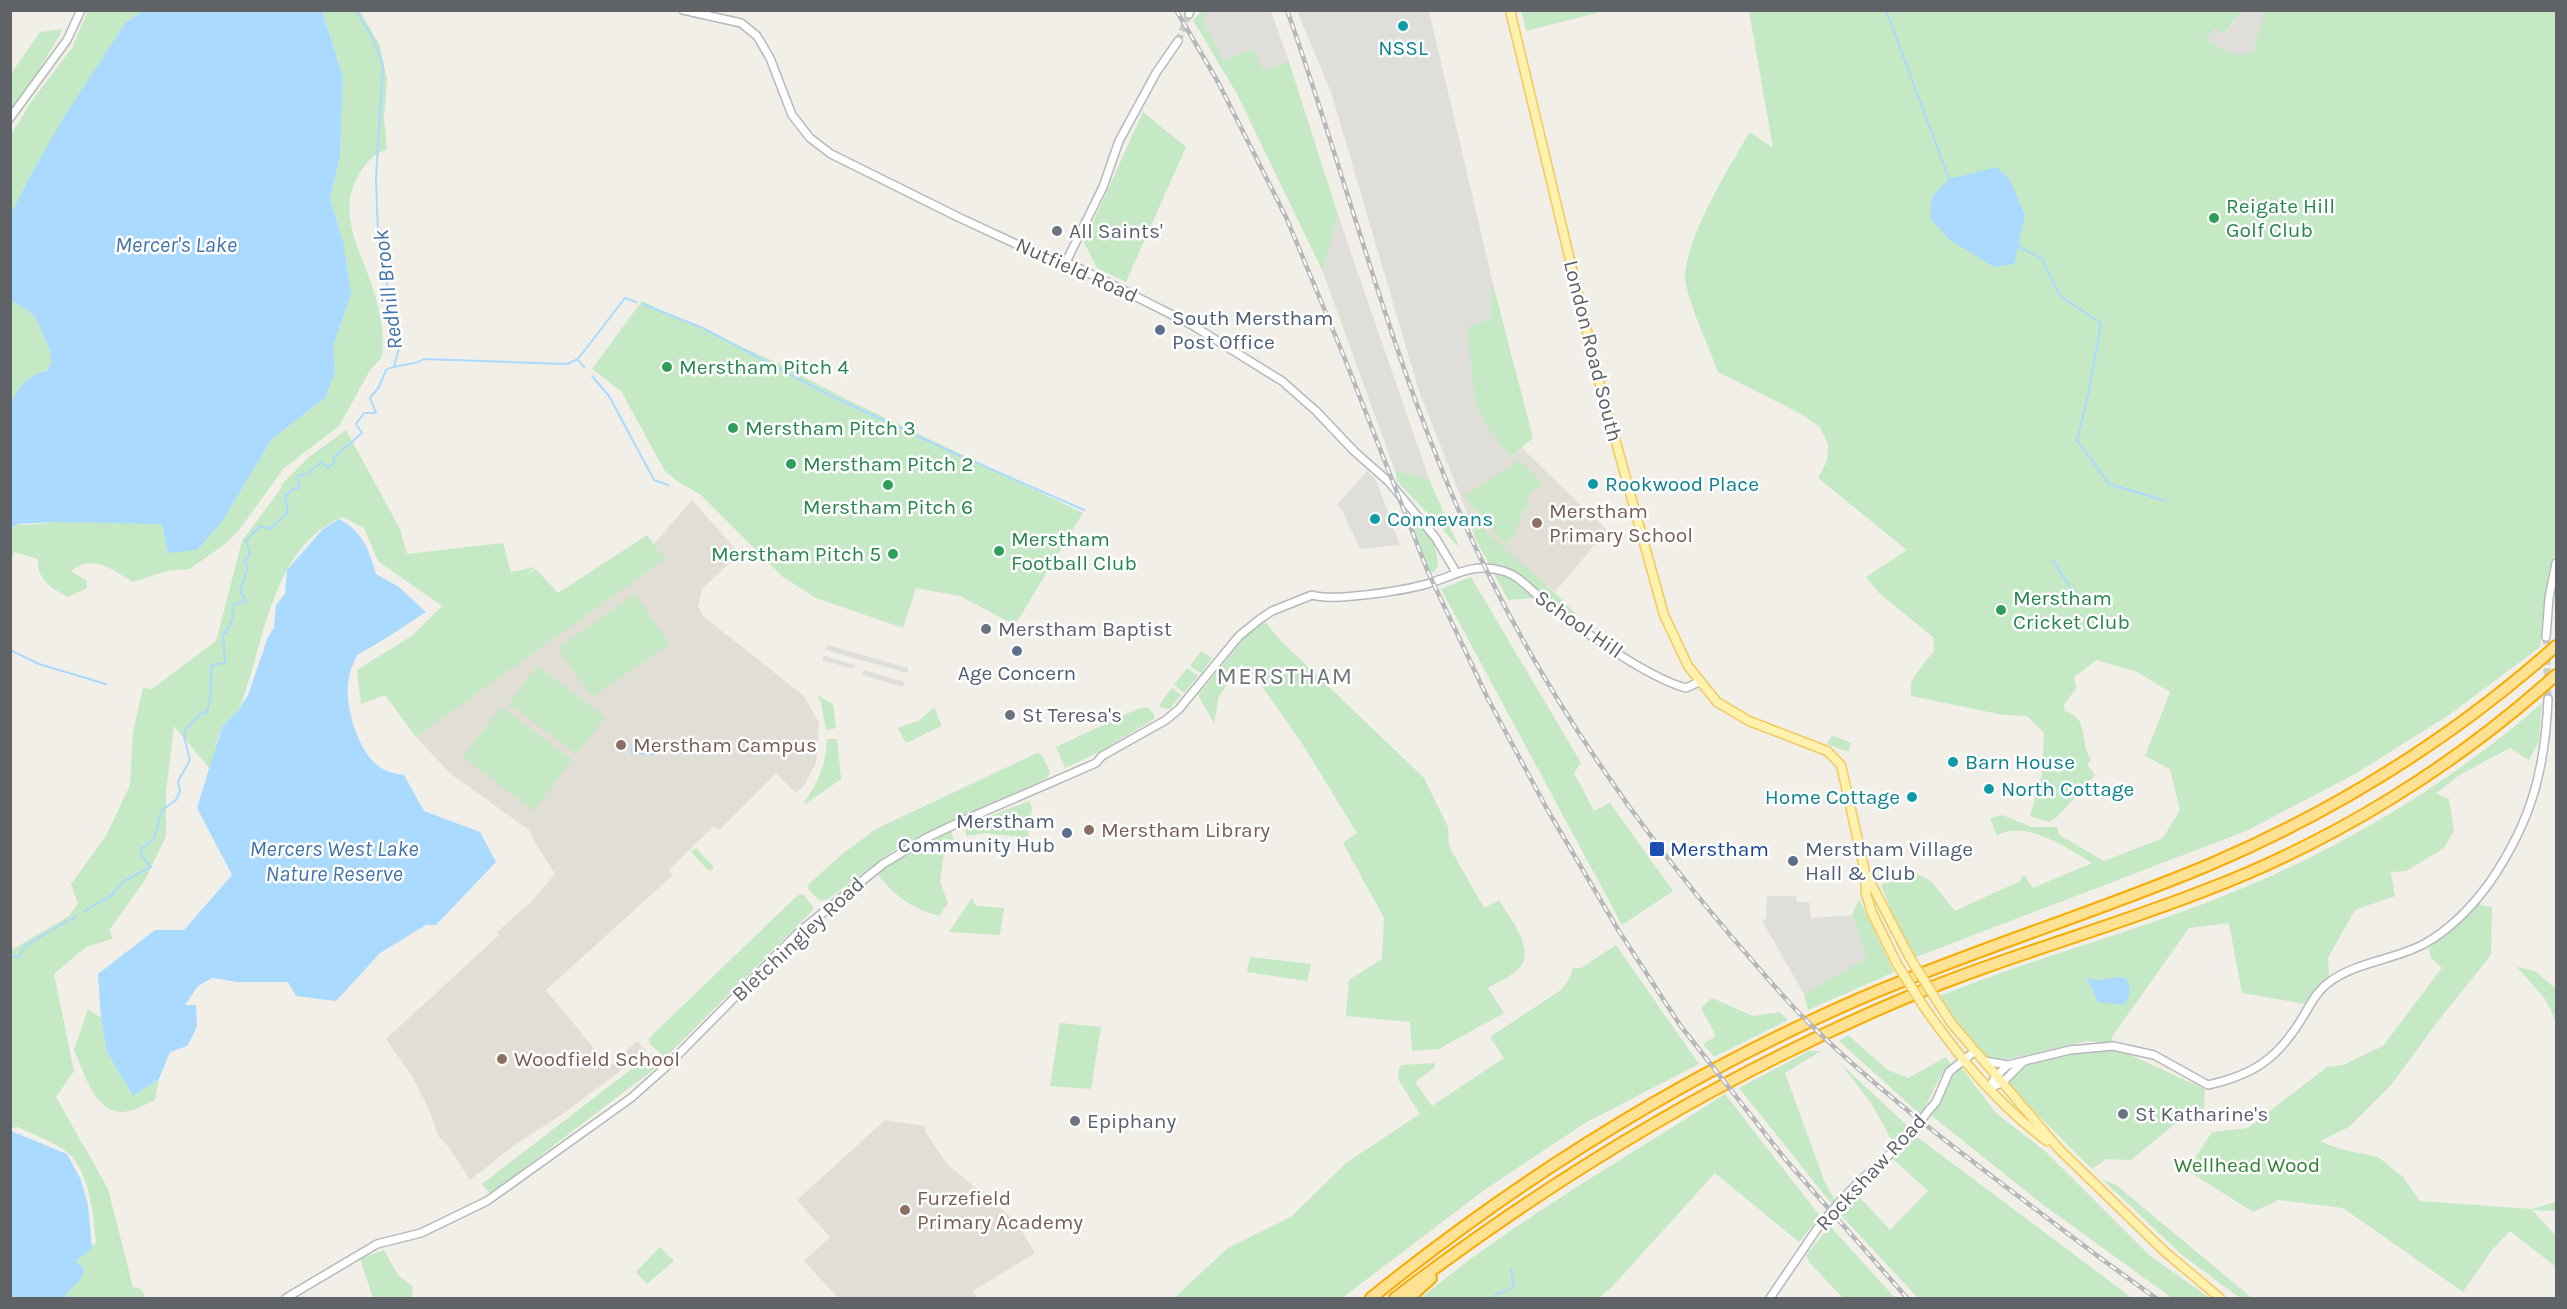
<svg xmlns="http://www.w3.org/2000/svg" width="2567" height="1309" viewBox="0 0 2567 1309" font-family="Karla,sans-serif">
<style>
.industrial{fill:#e0deda}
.education{fill:#e1ded6}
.green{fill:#c5e8c5;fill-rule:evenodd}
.water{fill:#aadaff}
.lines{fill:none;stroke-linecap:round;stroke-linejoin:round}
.stream{stroke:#aadaff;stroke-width:2}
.tertiary-tunnel{stroke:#ccccc8;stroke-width:7;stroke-dasharray:7 3.5;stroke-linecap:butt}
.tertiary-casing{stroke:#b5b8bc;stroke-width:10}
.primary-casing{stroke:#f2c960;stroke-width:11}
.motorway-casing{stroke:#f9ab00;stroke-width:14}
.tertiary{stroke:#fff;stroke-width:7}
.primary{stroke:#fff2af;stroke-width:8}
.motorway{stroke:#fde293;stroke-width:10}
.rail-casing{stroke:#b6b7b8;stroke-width:4.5}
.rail{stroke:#fff;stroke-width:2;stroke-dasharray:7;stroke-linecap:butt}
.tertiary-bridge-casing{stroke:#b5b8bc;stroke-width:10;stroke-linecap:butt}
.primary-bridge-casing{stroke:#f2c960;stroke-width:11;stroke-linecap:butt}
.tertiary-bridge{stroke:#fff;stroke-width:7}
.primary-bridge{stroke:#fff2af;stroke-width:8}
.culture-dot{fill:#0f9aa8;stroke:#fff;stroke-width:2}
.leisure-dot{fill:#2e9e5b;stroke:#fff;stroke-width:2}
.worship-dot{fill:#6b7280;stroke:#fff;stroke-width:2}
.service-dot{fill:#5c6f8a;stroke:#fff;stroke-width:2}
.education-dot{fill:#8d6e63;stroke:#fff;stroke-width:2}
.transit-dot{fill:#1a4fb4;stroke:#fff;stroke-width:2}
.labels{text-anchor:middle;stroke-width:5;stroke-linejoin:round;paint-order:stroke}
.culture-label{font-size:21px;fill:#0d838f;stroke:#fff;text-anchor:start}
.leisure-label{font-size:21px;fill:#27864d;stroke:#fff;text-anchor:start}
.worship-label{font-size:21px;fill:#5b616d;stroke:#fff;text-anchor:start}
.street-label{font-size:21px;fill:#5f6368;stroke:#fff}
.service-label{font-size:21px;fill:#4e5e75;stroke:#fff;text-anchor:start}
.education-label{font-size:21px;fill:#785e54;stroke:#fff;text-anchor:start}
.transit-label{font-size:21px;fill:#164399;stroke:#fff;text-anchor:start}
.park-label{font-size:21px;fill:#348238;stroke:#fff}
.water-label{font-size:22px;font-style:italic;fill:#4174aa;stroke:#fff}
.quarter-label{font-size:24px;letter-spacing:1.5px;fill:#70757a;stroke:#fff}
</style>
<rect width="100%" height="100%" fill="#f1efe8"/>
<g class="industrial">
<path d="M1205,11H1271L1289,62L1263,71L1254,49L1223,60L1205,25Z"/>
<path d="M1297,11H1429L1493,284L1490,290L1492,319L1506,450L1510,457L1460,495L1419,391L1331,92Z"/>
<path d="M2241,11H2265L2266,13L2253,53L2241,56L2226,51L2205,40L2215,28L2225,34Z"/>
<path d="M1338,215L1429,479L1395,471L1323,272Z"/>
<path d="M1367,471L1376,480L1400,545L1360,549L1342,510L1337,505Z"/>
<path d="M828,645L908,668L907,673L826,650Z"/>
<path d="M824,656L855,665L853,669L822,660Z"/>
<path d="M864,670L904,682L903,687L862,675Z"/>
<path d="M1767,896H1796L1797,902H1809L1811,918L1852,915L1868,958L1804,994L1762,921L1766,918Z"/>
</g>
<g class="education">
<path d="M1522,448L1607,530L1555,592L1503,550L1468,515L1460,495Z"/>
<path d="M692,500L738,552V555L702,589L698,607L703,616L804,696L819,723L816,763L805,784L796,793L776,773L719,830L714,826L669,870L673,875L546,990L609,1067L637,1041L647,1051L564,1113L516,1144L470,1180L448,1146L439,1137L429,1109L412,1076L386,1039L499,935L497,932L530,903L555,874L537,846L529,830L451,774L416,737L664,559L654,544Z"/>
<path d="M885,1120L925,1126V1131L947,1164L1015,1220L1035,1253L973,1291L977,1298H874L872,1297L869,1298H838L804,1261L830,1237L797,1200Z"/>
</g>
<g class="green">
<path d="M1521,10H1604V11L1526,31Z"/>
<path d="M88,11H144L126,22L34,169L11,217V135L31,102L72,48Z"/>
<path d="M322,11H360L380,46L387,80L384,118L387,149C372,155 365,163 358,176C336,214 362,253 373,289C380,310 385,336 382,357L370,370L339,426L284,468L239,530L225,544L190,569L167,571L133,582C114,570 92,553 71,571L87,581V588L68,597C51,588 37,580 38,559L14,552L11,562V529L17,524C30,527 44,522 58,522C113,522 168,523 223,520L272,439L325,398L335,372L333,346L342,319L343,241L330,199L340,156L343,77Z"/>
<path d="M1202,11H1205V25L1223,60L1254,49L1263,70L1289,62L1338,215L1323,272L1237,94L1193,20Z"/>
<path d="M1749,11H2241L2224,34L2215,28L2206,40C2222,49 2234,58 2253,52L2265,11H2556V554L2548,573L2540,647L2449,715L2355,774L2246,831L1916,957L1896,922L1881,885L1906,868L1931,881L1955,911L2020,881L2024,875L2033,888L2092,863C2068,848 2023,818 1997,836L1990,818L2002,815L2032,827H2058V834L2104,861L2163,838L2180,810L2170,769L2145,756L2170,692L2137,672L2097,660L2074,677L2076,688L2064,705L2065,711C2090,718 2079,742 2091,760L2087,764L2095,775L2058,816L2049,822L2030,816L2042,775L2044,733L2027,716L2004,715L1911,696V683L1914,676L1934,651L1933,637L1879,593L1866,577L1907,550L1818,478L1827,461L1828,444L1820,427L1801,414L1718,372C1708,344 1693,314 1686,285C1678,249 1731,164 1750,132L1773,148Z"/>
<path d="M63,29L39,70L11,110V74L40,32Z"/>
<path d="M1143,112L1186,147L1126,282L1097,268L1084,242Z"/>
<path d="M1493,284L1533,438L1510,457L1484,421L1475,400L1467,327L1491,319L1490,290Z"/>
<path d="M11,300L34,315L49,347L52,362C39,382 19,380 11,403Z"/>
<path d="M642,301L775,362L848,400L1083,513L1015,625L960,596L916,588L903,628L816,598L783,577L701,495L677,481L665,471L621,391L592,369Z"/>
<path d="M346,430L400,529L407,554L503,543L511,572L535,567L526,576L536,569L558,593L647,535L665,559L416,737L385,695L361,704L357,670L413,635L442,606L378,561L364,528L343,517C270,547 265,645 239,709C235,717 225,721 221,729C216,741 214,756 210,769L174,726L166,791V836L145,880L110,929L112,939L86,947L54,974L74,1071L56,1097L108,1189L133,1287L141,1289L146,1298H70L65,1295L81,1279L76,1261L96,1242C93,1215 90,1173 68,1153C57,1143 32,1134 18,1127L11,1128L10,951L69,916L78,903L71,884L106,836L130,785L133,732L143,688L152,689L216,641L242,541L282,487L281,485L309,457Z"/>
<path d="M1520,460L1542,483L1526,498L1530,503L1519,517L1522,519L1516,527L1519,530L1505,545L1464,496Z"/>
<path d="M1395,471L1429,479L1459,547L1397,481Z"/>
<path d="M1408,515C1428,534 1437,538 1438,567L1431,574Z"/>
<path d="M1468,515C1503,549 1542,578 1576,614L1572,615L1534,598L1508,600L1475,538Z"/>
<path d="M1471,577L1581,763L1574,773L1594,811L1610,803L1673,891L1622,925L1441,589Z"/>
<path d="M635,594L670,644L592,697L558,648Z"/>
<path d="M1265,622L1281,641L1424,778L1448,827L1449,846L1484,908L1499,900C1509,917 1536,949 1520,967C1513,976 1498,982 1488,988L1504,1013L1439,1049L1412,1051L1410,1022L1346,1016L1349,980L1382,959L1384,918L1343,843L1357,833L1303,745L1255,676L1241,664L1219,696L1214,723L1198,695L1246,636Z"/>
<path d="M1201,651L1212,658L1201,673L1190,666Z"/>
<path d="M537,666L605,717L577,754L509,704Z"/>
<path d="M1187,668L1198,676L1184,693L1174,685Z"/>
<path d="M1172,688L1181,695L1170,709L1161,708L1160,704Z"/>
<path d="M817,695L833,704L836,728L826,730L821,703Z"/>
<path d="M2542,703L2539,741L2529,760L2510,748L2461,774L2436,793L2449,799L2454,831L2444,848L2406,871L2391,872L2395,896L2355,910L2328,958L2329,975L2305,1004L2242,993L2229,923L2189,928L2111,1038L2116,1044L2088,1041L2009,1059L1986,1058L1958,1024L1940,996C2020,963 2103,941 2184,911C2315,864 2438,794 2542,703ZM2121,977L2098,1002L2087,978C2099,983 2108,980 2121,977Z"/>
<path d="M501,707L572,760L534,811L463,757Z"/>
<path d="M934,707L942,726L906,743L898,728L920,720Z"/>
<path d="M1140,708H1149L1154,715V719L1101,751L1065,768L1056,747Z"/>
<path d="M1832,735L1851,743L1848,752L1827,744Z"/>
<path d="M827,739H837L841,779L805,804L804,803C819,781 826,765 827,739Z"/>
<path d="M1037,753L1042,755L1050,772L1047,778L897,848L828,899L820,901L809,890L808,885L841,855L876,829Z"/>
<path d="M1029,801L1032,807L1028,838L985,833L967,836L964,826Z"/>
<path d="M951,831L955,844L944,851L940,882L948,903L939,916C911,908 894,896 876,872L930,839Z"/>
<path d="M696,848L714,867L709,871L691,852Z"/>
<path d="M803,894L813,907V910L665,1058L649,1043V1038L798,895Z"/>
<path d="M972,898L976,906L1004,908L1000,935L949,932Z"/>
<path d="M1859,899L1894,972L1808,1010L1804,994L1867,958L1852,915Z"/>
<path d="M2475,901L2482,906L2492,907L2491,955L2438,1021L2391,1085L2349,1127L2320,1141L2340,1149L2378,1157L2402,1176L2420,1201L2532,1209L2556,1202V1211L2532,1210L2556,1236V1267L2510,1231L2491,1251L2463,1292L2343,1208L2279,1200L2253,1212L2187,1170L2212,1132L2248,1128L2327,1067L2343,1065L2383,1046L2442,968L2431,958L2429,948L2467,915Z"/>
<path d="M1616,945L1699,1064L1585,1123L1487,1188L1342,1298H1174L1228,1248L1291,1217L1346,1163L1420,1114L1398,1079L1399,1068L1402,1065L1435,1063L1434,1068L1415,1082L1432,1106L1504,1058L1490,1037L1561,990L1568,981L1573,968H1581Z"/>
<path d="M1250,957L1311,964L1307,981L1247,972Z"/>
<path d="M2517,967L2535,971L2556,989V1021L2545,999Z"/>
<path d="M1712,998L1753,1016L1780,1012L1788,1020L1714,1057L1703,1044L1716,1036L1701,1008Z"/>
<path d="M88,1009L101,1018L107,1052L133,1096L159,1079L155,1100C146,1104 137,1109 129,1111C96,1119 84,1072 74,1050Z"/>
<path d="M1060,1023L1101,1027L1091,1089L1050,1086Z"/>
<path d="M1848,1035L1888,1070L1908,1078L1946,1057L1951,1065L1940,1077L1921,1115L1839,1041Z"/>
<path d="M2089,1048L2124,1052L2205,1089L2203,1125L2187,1114L2131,1160L2106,1159L2092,1169L2007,1084L2027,1065Z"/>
<path d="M1809,1051H1821L1785,1073L1824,1180L1836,1202L1831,1203L1739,1088Z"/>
<path d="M651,1054L662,1063L490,1194L482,1184Z"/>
<path d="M1840,1063L1911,1129L1894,1144L1871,1103Z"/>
<path d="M1961,1067L1996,1113L2046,1152L2149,1255L2210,1298H2172L2042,1204L1932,1116L1950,1078Z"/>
<path d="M1725,1094L1820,1216L1799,1242L1715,1173L1611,1288L1598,1298H1421C1515,1220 1623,1160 1725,1094Z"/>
<path d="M1917,1137L2132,1298H1918L1839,1213L1854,1191L1890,1230L1928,1191L1893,1159Z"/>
<path d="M2102,1179L2116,1185L2252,1298H2240L2181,1254Z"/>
<path d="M1830,1226L1895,1298H1843L1810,1263L1806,1255Z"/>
<path d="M660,1247L674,1261L647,1284L636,1272Z"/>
<path d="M384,1250L398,1275L413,1287L412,1298H373L360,1259Z"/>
</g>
<g class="water">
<path d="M144,11H322L343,77L340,156L330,199L343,241L351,294L333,346L335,372L325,398L272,439L223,520L197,550L168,553L162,524L55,522L17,524L10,529L11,403C17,387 29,375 46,371L52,362L49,347L34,315L11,300L12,212L34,169L64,117L126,22Z"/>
<path d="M1997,167L2010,180L2025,215L2014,264L1994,267L1950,240L1930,218L1932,197L1949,179Z"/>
<path d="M339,519C364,533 368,548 376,574L399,587L426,612L383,640L357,655C354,662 350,670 349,678C343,704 359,759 385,770C391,773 398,774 404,775L424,811L480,832L496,862L436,925H426L380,953L336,1001L296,996L288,982H238L212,978L198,986L185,1005H196L197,1027L187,1046L170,1052L159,1079L133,1096L107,1052L101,1018L98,974L155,930H184L232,875L197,808L222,727L238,711L248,695L268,637L274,628L276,605L285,594L287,570L323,529Z"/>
<path d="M631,744L654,746V755L631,754Z"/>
<path d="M2086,977C2102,985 2113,974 2125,978C2133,987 2130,997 2123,1005L2098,1002Z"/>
<path d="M11,1131L67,1154L81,1180L88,1205L92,1248L76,1261L84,1269L81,1279L65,1295L70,1298H11Z"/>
</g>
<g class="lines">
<g class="stream">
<path d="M356,10L372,37L383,66L376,178L377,208L378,234L399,348L394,366"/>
<path d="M1886,10L1949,179"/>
<path d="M2018,246L2042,259L2060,296L2101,323L2089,391L2077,440L2109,484L2166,501"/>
<path d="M642,304L703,328L829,395L950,451L1084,510"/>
<path d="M578,360L584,367"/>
<path d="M592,376L609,396L654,480L668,485"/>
<path d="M2053,560L2071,589L2093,605"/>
<path d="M10,650L39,664L106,684"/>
<path d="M84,911L112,895L124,881L151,867L141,854V849L154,839L162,810L176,800L180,791L178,781L190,760L184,737L185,730L202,713L207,712L210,699L212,665L225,663L223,635C232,626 234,617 232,605L246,601L240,591L248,566L244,561C253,555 249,549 246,541L260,526L270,529L288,512L285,496L294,488H299L298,476L309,473L321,462L328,468L334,463V457L362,433L356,424L364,413H376L370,398L379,387L386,370C398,363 411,367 424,359L567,364L578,359L625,298L636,302"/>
<path d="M10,957H19L23,948L30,943L76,916"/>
<path d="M1494,1298L1497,1293L1504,1292L1514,1286L1511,1269"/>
</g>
<g class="tertiary-tunnel">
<path d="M1178,41L1189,14"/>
<path d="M2546,637L2548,699"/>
</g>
<defs>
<g id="tertiary">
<path d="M683,10L741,23L757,36L770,58L792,115L810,138L831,154L958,217L1029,250L1066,262L1125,291L1192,325L1282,381L1316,411L1354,451L1389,482L1435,537L1456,572"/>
<path d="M1189,14L1190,10"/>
<path d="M10,118L67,40L81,10"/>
<path d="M1066,262L1103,187L1119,141L1156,73L1178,41"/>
<path d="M2546,637L2549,598L2556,563"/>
<path d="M1984,1061L2008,1065"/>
<path d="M1989,1088L1996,1076L2008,1065L2070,1050L2113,1046L2154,1055L2208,1085C2253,1075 2277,1059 2301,1020C2309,1007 2316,992 2328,983C2355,962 2394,960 2424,944C2451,929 2472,907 2490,882C2531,822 2545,771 2548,699"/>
<path d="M1989,1088L2002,1083L2023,1062"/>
<path d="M1929,1110L1936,1102L1949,1072L1975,1051"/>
<path d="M1838,1204C1860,1178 1887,1159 1910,1135"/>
<path d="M286,1298L377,1244L421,1233L487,1201L631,1098L668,1065L799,932L883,864L926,838L960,822L1096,763L1102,756L1166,720L1179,709L1239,636L1260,619L1272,611L1312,595C1334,602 1410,590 1433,582C1460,573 1474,563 1503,571C1521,576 1535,595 1550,606C1582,630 1648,678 1686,688L1699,682"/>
<path d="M1770,1298L1819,1226"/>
</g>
<g id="primary">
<path d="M1510,10L1599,381L1664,615L1688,666L1717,702L1749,721L1827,751L1841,765L1865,872L1866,894L1872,913L1897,964"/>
<path d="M1865,872L1910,958"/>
<path d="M1937,1001L1952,1024L2060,1150L2164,1251L2220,1298"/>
<path d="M1924,1007C1959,1057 1998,1105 2047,1141"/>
</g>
<g id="motorway">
<path d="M1371,1298C1521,1177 1683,1076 1859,999C1975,949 2095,913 2211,864C2337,810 2454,737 2556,646"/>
<path d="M1395,1298C1552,1178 1722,1075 1905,998C2003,957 2107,929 2206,890C2334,841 2454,767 2556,675"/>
<path d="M1409,1298L1431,1278"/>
</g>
</defs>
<use href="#tertiary" class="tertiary-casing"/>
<use href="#primary" class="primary-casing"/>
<use href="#motorway" class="motorway-casing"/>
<use href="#tertiary" class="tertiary"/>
<use href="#primary" class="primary"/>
<use href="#motorway" class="motorway"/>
<defs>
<g id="rail">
<path d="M1176,10L1218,82L1286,217L1345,359L1428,572L1488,699L1547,809L1617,928L1680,1025L1785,1159L1907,1298"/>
<path d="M1287,10C1346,177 1389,349 1459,511C1526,665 1621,807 1730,935C1753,961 1775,988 1799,1013C1864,1079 1940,1137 2014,1193C2061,1228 2108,1265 2156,1298"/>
</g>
</defs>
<use href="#rail" class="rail-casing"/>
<use href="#rail" class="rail"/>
<defs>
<g id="tertiary-bridge">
<path d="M1910,1135L1929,1110"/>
<path d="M1819,1226L1838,1204"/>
</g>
<g id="primary-bridge">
<path d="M1910,958L1937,1001"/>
<path d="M1897,964L1924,1007"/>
</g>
</defs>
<use href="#tertiary-bridge" class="tertiary-bridge-casing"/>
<use href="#primary-bridge" class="primary-bridge-casing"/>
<use href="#tertiary-bridge" class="tertiary-bridge"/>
<use href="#primary-bridge" class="primary-bridge"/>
</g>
<g class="culture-dot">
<circle cx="1403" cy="26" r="6"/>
<circle cx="1593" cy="484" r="6"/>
<circle cx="1375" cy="519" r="6"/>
<circle cx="1953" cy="762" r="6"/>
<circle cx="1989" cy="789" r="6"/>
<circle cx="1912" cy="797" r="6"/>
</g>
<g class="leisure-dot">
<circle cx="2214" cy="218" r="6"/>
<circle cx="667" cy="367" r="6"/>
<circle cx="733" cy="428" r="6"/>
<circle cx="791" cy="464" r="6"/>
<circle cx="888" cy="485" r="6"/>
<circle cx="999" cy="551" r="6"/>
<circle cx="893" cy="554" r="6"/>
<circle cx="2001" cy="610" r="6"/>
</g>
<g class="worship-dot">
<circle cx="1057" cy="231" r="6"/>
<circle cx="986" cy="629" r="6"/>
<circle cx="1010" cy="715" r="6"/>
<circle cx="2123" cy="1114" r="6"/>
<circle cx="1075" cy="1121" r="6"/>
</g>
<g class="service-dot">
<circle cx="1160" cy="330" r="6"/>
<circle cx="1017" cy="651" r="6"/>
<circle cx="1067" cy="833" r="6"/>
<circle cx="1793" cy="861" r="6"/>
</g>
<g class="education-dot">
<circle cx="1537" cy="523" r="6"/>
<circle cx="621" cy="745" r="6"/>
<circle cx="1089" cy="830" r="6"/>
<circle cx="502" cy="1059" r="6"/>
<circle cx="905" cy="1210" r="6"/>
</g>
<rect class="transit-dot" x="1649" y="841" width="16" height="16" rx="3"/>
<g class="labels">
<g class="culture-label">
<text x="1403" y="55" text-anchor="middle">NSSL</text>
<text x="1605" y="491">Rookwood Place</text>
<text x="1387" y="526">Connevans</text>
<text x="1965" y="769">Barn House</text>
<text x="2001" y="796">North Cottage</text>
<text x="1900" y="804" text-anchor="end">Home Cottage</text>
</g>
<g class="leisure-label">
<text x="2226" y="213">Reigate Hill<tspan x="2226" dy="24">Golf Club</tspan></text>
<text x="679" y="374">Merstham Pitch 4</text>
<text x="745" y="435">Merstham Pitch 3</text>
<text x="803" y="471">Merstham Pitch 2</text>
<text x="888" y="514" text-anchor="middle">Merstham Pitch 6</text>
<text x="1011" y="546">Merstham<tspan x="1011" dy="24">Football Club</tspan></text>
<text x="881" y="561" text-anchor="end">Merstham Pitch 5</text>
<text x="2013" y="605">Merstham<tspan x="2013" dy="24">Cricket Club</tspan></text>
</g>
<g class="worship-label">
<text x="1069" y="238">All Saints'</text>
<text x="998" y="636">Merstham Baptist</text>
<text x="1022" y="722">St Teresa's</text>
<text x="2135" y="1121">St Katharine's</text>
<text x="1087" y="1128">Epiphany</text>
</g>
<g class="street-label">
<text transform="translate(1077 270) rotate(24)" y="7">Nutfield Road</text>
<text transform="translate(1593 351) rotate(76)" y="7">London Road South</text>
<text transform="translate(1579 624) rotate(35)" y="7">School Hill</text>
<text transform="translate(798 939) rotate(-43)" y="7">Bletchingley Road</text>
<text transform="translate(1871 1172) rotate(-47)" y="7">Rockshaw Road</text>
</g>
<g class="service-label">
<text x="1172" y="325">South Merstham<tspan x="1172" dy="24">Post Office</tspan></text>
<text x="1017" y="680" text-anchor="middle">Age Concern</text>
<text x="1055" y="828" text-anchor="end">Merstham<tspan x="1055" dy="24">Community Hub</tspan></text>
<text x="1805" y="856">Merstham Village<tspan x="1805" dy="24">Hall &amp; Club</tspan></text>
</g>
<g class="education-label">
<text x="1549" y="518">Merstham<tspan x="1549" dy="24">Primary School</tspan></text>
<text x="633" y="752">Merstham Campus</text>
<text x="1101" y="837">Merstham Library</text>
<text x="514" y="1066">Woodfield School</text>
<text x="917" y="1205">Furzefield<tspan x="917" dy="24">Primary Academy</tspan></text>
</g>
<g class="transit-label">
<text x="1670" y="856">Merstham</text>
</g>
<g class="park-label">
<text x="2247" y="1172">Wellhead Wood</text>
</g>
<g class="water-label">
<text x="176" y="252">Mercer's Lake</text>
<text transform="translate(387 290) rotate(-97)" y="8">Redhill Brook</text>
<text x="334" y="856">Mercers West Lake<tspan x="334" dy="25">Nature Reserve</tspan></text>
</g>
<g class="quarter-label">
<text x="1285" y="684">MERSTHAM</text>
</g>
</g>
<rect width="2567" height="1309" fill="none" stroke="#5f6368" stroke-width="24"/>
</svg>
